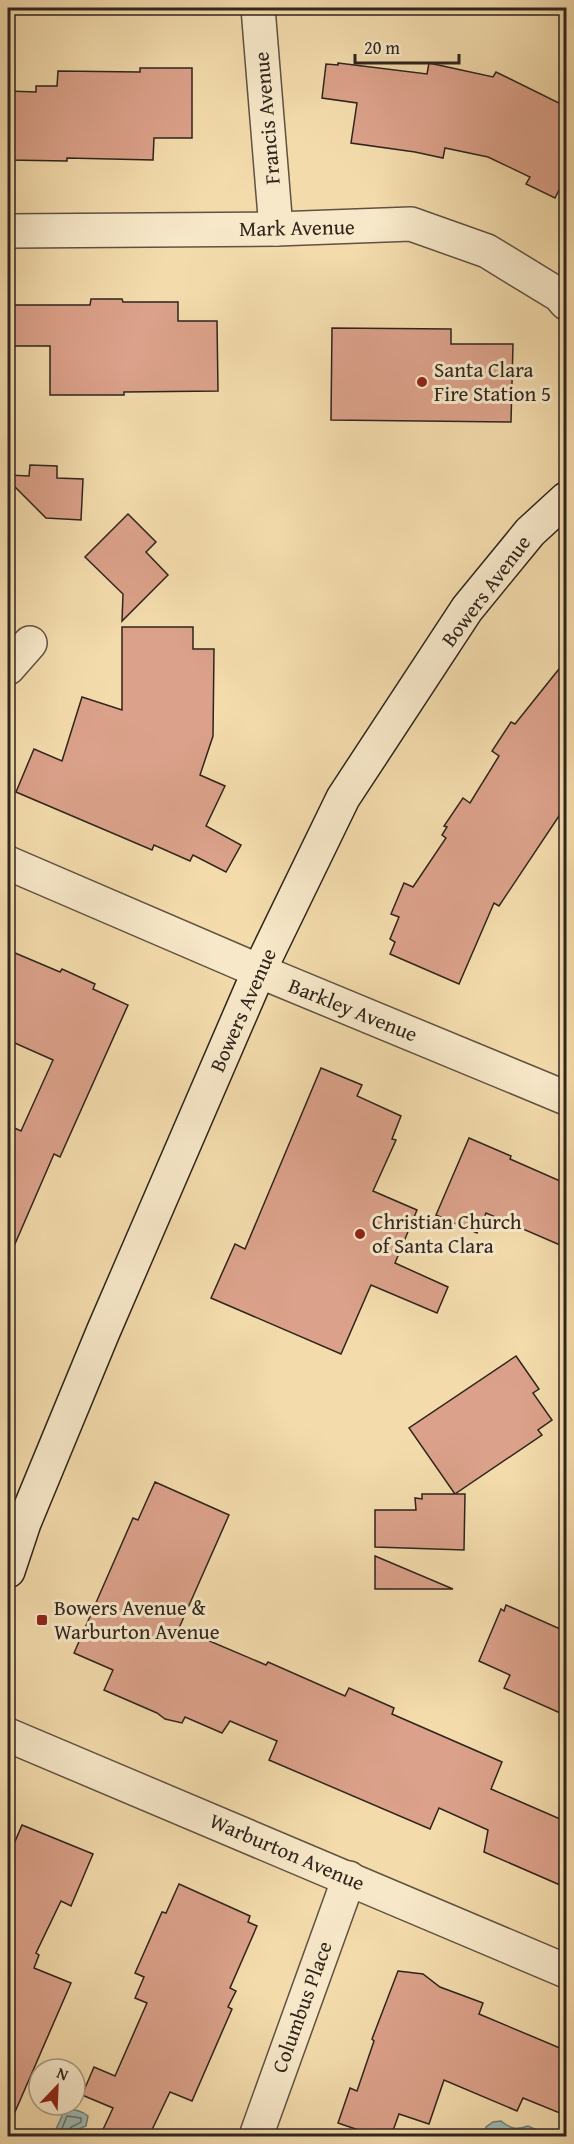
<svg xmlns="http://www.w3.org/2000/svg" width="574" height="2144" viewBox="0 0 574 2144" font-family="'Gentium Book Plus',serif">
<style>
.water{fill:#9db9b1;stroke:#717e76;stroke-width:1.5}
.lines{fill:none;stroke-linecap:round;stroke-linejoin:round}
.shore{stroke:#666f67;stroke-width:1.5}
.building{fill:#dba18a;stroke:#2f251d;stroke-width:1.5}
.minor-casing{stroke:#605241;stroke-width:36}
.secondary-casing{stroke:#2f251d;stroke-width:36}
.minor{stroke:#f7e8c9;stroke-width:33}
.secondary{stroke:#f7e8c9;stroke-width:33}
.poi-dot{fill:#8f2418;stroke:#f7e8c9;stroke-width:2}
.labels{text-anchor:middle;stroke-width:6;stroke-linejoin:round;paint-order:stroke}
.street-label{font-size:21px;fill:#2f251d;stroke:#f7e8c9}
.poi-label{font-size:21px;fill:#2f251d;stroke:#f7e8c9;text-anchor:start}
</style>
<rect width="100%" height="100%" fill="#f3dbac"/>
<filter id="stains"><feTurbulence type="fractalNoise" baseFrequency=".00333" numOctaves="4"/><feColorMatrix values="0 0 0 0 .2 0 0 0 0 .09 0 0 0 0 .02 0 0 0 .5 -.17"/></filter>
<radialGradient id="worn" r=".72"><stop offset=".6" stop-color="#630" stop-opacity="0"/><stop offset="1" stop-color="#630" stop-opacity=".3"/></radialGradient>
<g class="water">
<path d="M65,2109C73,2109 81,2110 88,2116L86,2126L76,2130L72,2136H53Z"/>
<path d="M501,2121C511,2129 516,2130 528,2126L537,2130L539,2136H484L486,2127L493,2122Z"/>
</g>
<g class="lines">
<path class="shore" d="M59,2136L67,2116L81,2118V2122C75,2126 67,2126 67,2136"/>
</g>
<g class="building">
<path d="M338,63L427,74L429,63L493,77L496,72L567,107V174L555,198L526,184L530,177L488,157L445,148L443,158L415,152L351,143L357,103L322,98L326,64L338,65Z"/>
<path d="M140,68H192V138H154L153,160L67,158V161L8,160V91L36,92V86H57L58,71L140,72Z"/>
<path d="M91,299H122L123,302H178V321H217L218,391L124,392V395H50V346H8V305H90Z"/>
<path d="M332,328L451,329V344H513L511,422L331,420Z"/>
<path d="M30,465L57,466V478L83,479L81,520L46,518L8,480V475L29,476Z"/>
<path d="M128,514L156,542L146,552L168,575L122,621L123,594L85,557Z"/>
<path d="M122,627H193V649H214L213,736L200,775L225,786L206,826L241,845L226,872L193,855L190,861L154,845L152,850L16,792L34,749L62,761L82,697L122,710Z"/>
<path d="M567,659V804L499,906L494,903L459,984L390,954L395,942L390,939L399,917L391,914L404,883L413,887L446,838L442,835L447,827L444,826L463,798L470,803L499,756L492,751L511,722L515,724Z"/>
<path d="M8,950L60,972L62,969L95,984L93,989L128,1005L60,1157L54,1154L8,1260V1125L21,1131L53,1060L8,1040Z"/>
<path d="M321,1068L362,1085L357,1096L401,1116L392,1139L396,1140L373,1191L417,1210L395,1263L448,1287L437,1313L371,1285L341,1354L211,1298L235,1244L245,1249Z"/>
<path d="M469,1138L511,1156L510,1159L567,1184V1248L486,1213L477,1233L436,1215Z"/>
<path d="M516,1356L539,1389L533,1393L552,1420L538,1430L542,1435L455,1494H465L464,1550L375,1547V1510H416L415,1498L422,1499V1494H455L409,1428Z"/>
<path d="M155,1482L229,1515L179,1628L266,1665L268,1662L345,1696L349,1688L394,1708L392,1714L502,1762L491,1789L567,1822V1888L484,1852L488,1830L439,1808L430,1829L269,1760L277,1741L230,1721L222,1733L185,1717L182,1723L165,1719L157,1713L104,1690L113,1670L74,1653L133,1518L138,1520Z"/>
<path d="M375,1556L453,1589H375Z"/>
<path d="M506,1605L567,1632V1716L504,1688L510,1675L479,1661L501,1609L504,1611Z"/>
<path d="M22,1825L93,1854L71,1906L61,1901L36,1953L39,1955L34,1968L71,1983L8,2128V1858Z"/>
<path d="M179,1884L250,1916L248,1922L257,1926L230,1988L236,1991L228,2007L232,2009L192,2101L170,2092L149,2136H100L113,2108L82,2095L94,2067L115,2076L147,2003L135,1998L144,1977L135,1973L162,1912L166,1913Z"/>
<path d="M398,1971L423,1974L440,1987L483,2003L479,2014L567,2051V2116L523,2098L517,2111L444,2080L429,2124L399,2114L391,2136H376L338,2123L350,2088L357,2091L374,2041L372,2039Z"/>
</g>
<g class="lines">
<defs>
<g id="minor">
<path d="M258,8L276,229"/>
<path d="M8,231L276,229L411,224L487,251L559,295L566,303"/>
<path d="M8,668L30,643"/>
<path d="M8,863L259,971L566,1098"/>
<path d="M8,1735L566,1971"/>
<path d="M256,2136L349,1878"/>
</g>
<path id="secondary" d="M8,1571L24,1523L103,1332L259,971L343,798L467,609L530,532L566,499"/>
</defs>
<use href="#minor" class="minor-casing"/>
<use href="#secondary" class="secondary-casing"/>
<use href="#minor" class="minor"/>
<use href="#secondary" class="secondary"/>
</g>
<g class="poi-dot">
<circle cx="422" cy="382" r="6"/>
<circle cx="360" cy="1234" r="6"/>
<rect x="36" y="1614" width="12" height="12" rx="3"/>
</g>
<g class="labels">
<g class="street-label">
<text transform="translate(267 118) rotate(-95)" y="7">Francis Avenue</text>
<text transform="translate(297 228) rotate(-1)" y="7">Mark Avenue</text>
<text transform="translate(486 591) rotate(-53)" y="7">Bowers Avenue</text>
<text transform="translate(243 1010) rotate(-66)" y="7">Bowers Avenue</text>
<text transform="translate(353 1010) rotate(22)" y="7">Barkley Avenue</text>
<text transform="translate(287 1852) rotate(23)" y="7">Warburton Avenue</text>
<text transform="translate(302 2007) rotate(-70)" y="7">Columbus Place</text>
</g>
<g class="poi-label">
<text x="434" y="377">Santa Clara<tspan x="434" dy="24">Fire Station 5</tspan></text>
<text x="372" y="1229">Christian Church<tspan x="372" dy="24">of Santa Clara</tspan></text>
<text x="54" y="1615">Bowers Avenue &amp;<tspan x="54" dy="24">Warburton Avenue</tspan></text>
</g>
</g>
<rect width="574" height="2144" fill="none" stroke="#f3dbac" stroke-width="30"/>
<rect x="9" y="9" width="556" height="2126" fill="none" stroke="#2f251d" stroke-width="3"/>
<rect x="15" y="15" width="544" height="2114" fill="none" stroke="#2f251d" stroke-width="1.5"/>
<g transform="translate(57 2087) rotate(23)"><circle r="28" fill="#f7e8c9" stroke="#a79a84" stroke-width="1.5"/>
<path d="M0-4.5L10 22L0 15L-10 22Z" fill="#8f2418"/>
<text y="-9" font-size="16" font-weight="bold" text-anchor="middle" fill="#2f251d">N</text>
</g>
<path d="M355 54v9h104v-9" fill="none" stroke="#2f251d" stroke-width="3"/>
<text x="364" y="54" font-size="18" fill="#2f251d" stroke="#f7e8c9" stroke-width="4.5" paint-order="stroke">20 m</text>
<rect width="100%" height="100%" filter="url(#stains)"/>
<rect width="100%" height="100%" fill="url(#worn)"/>
</svg>
